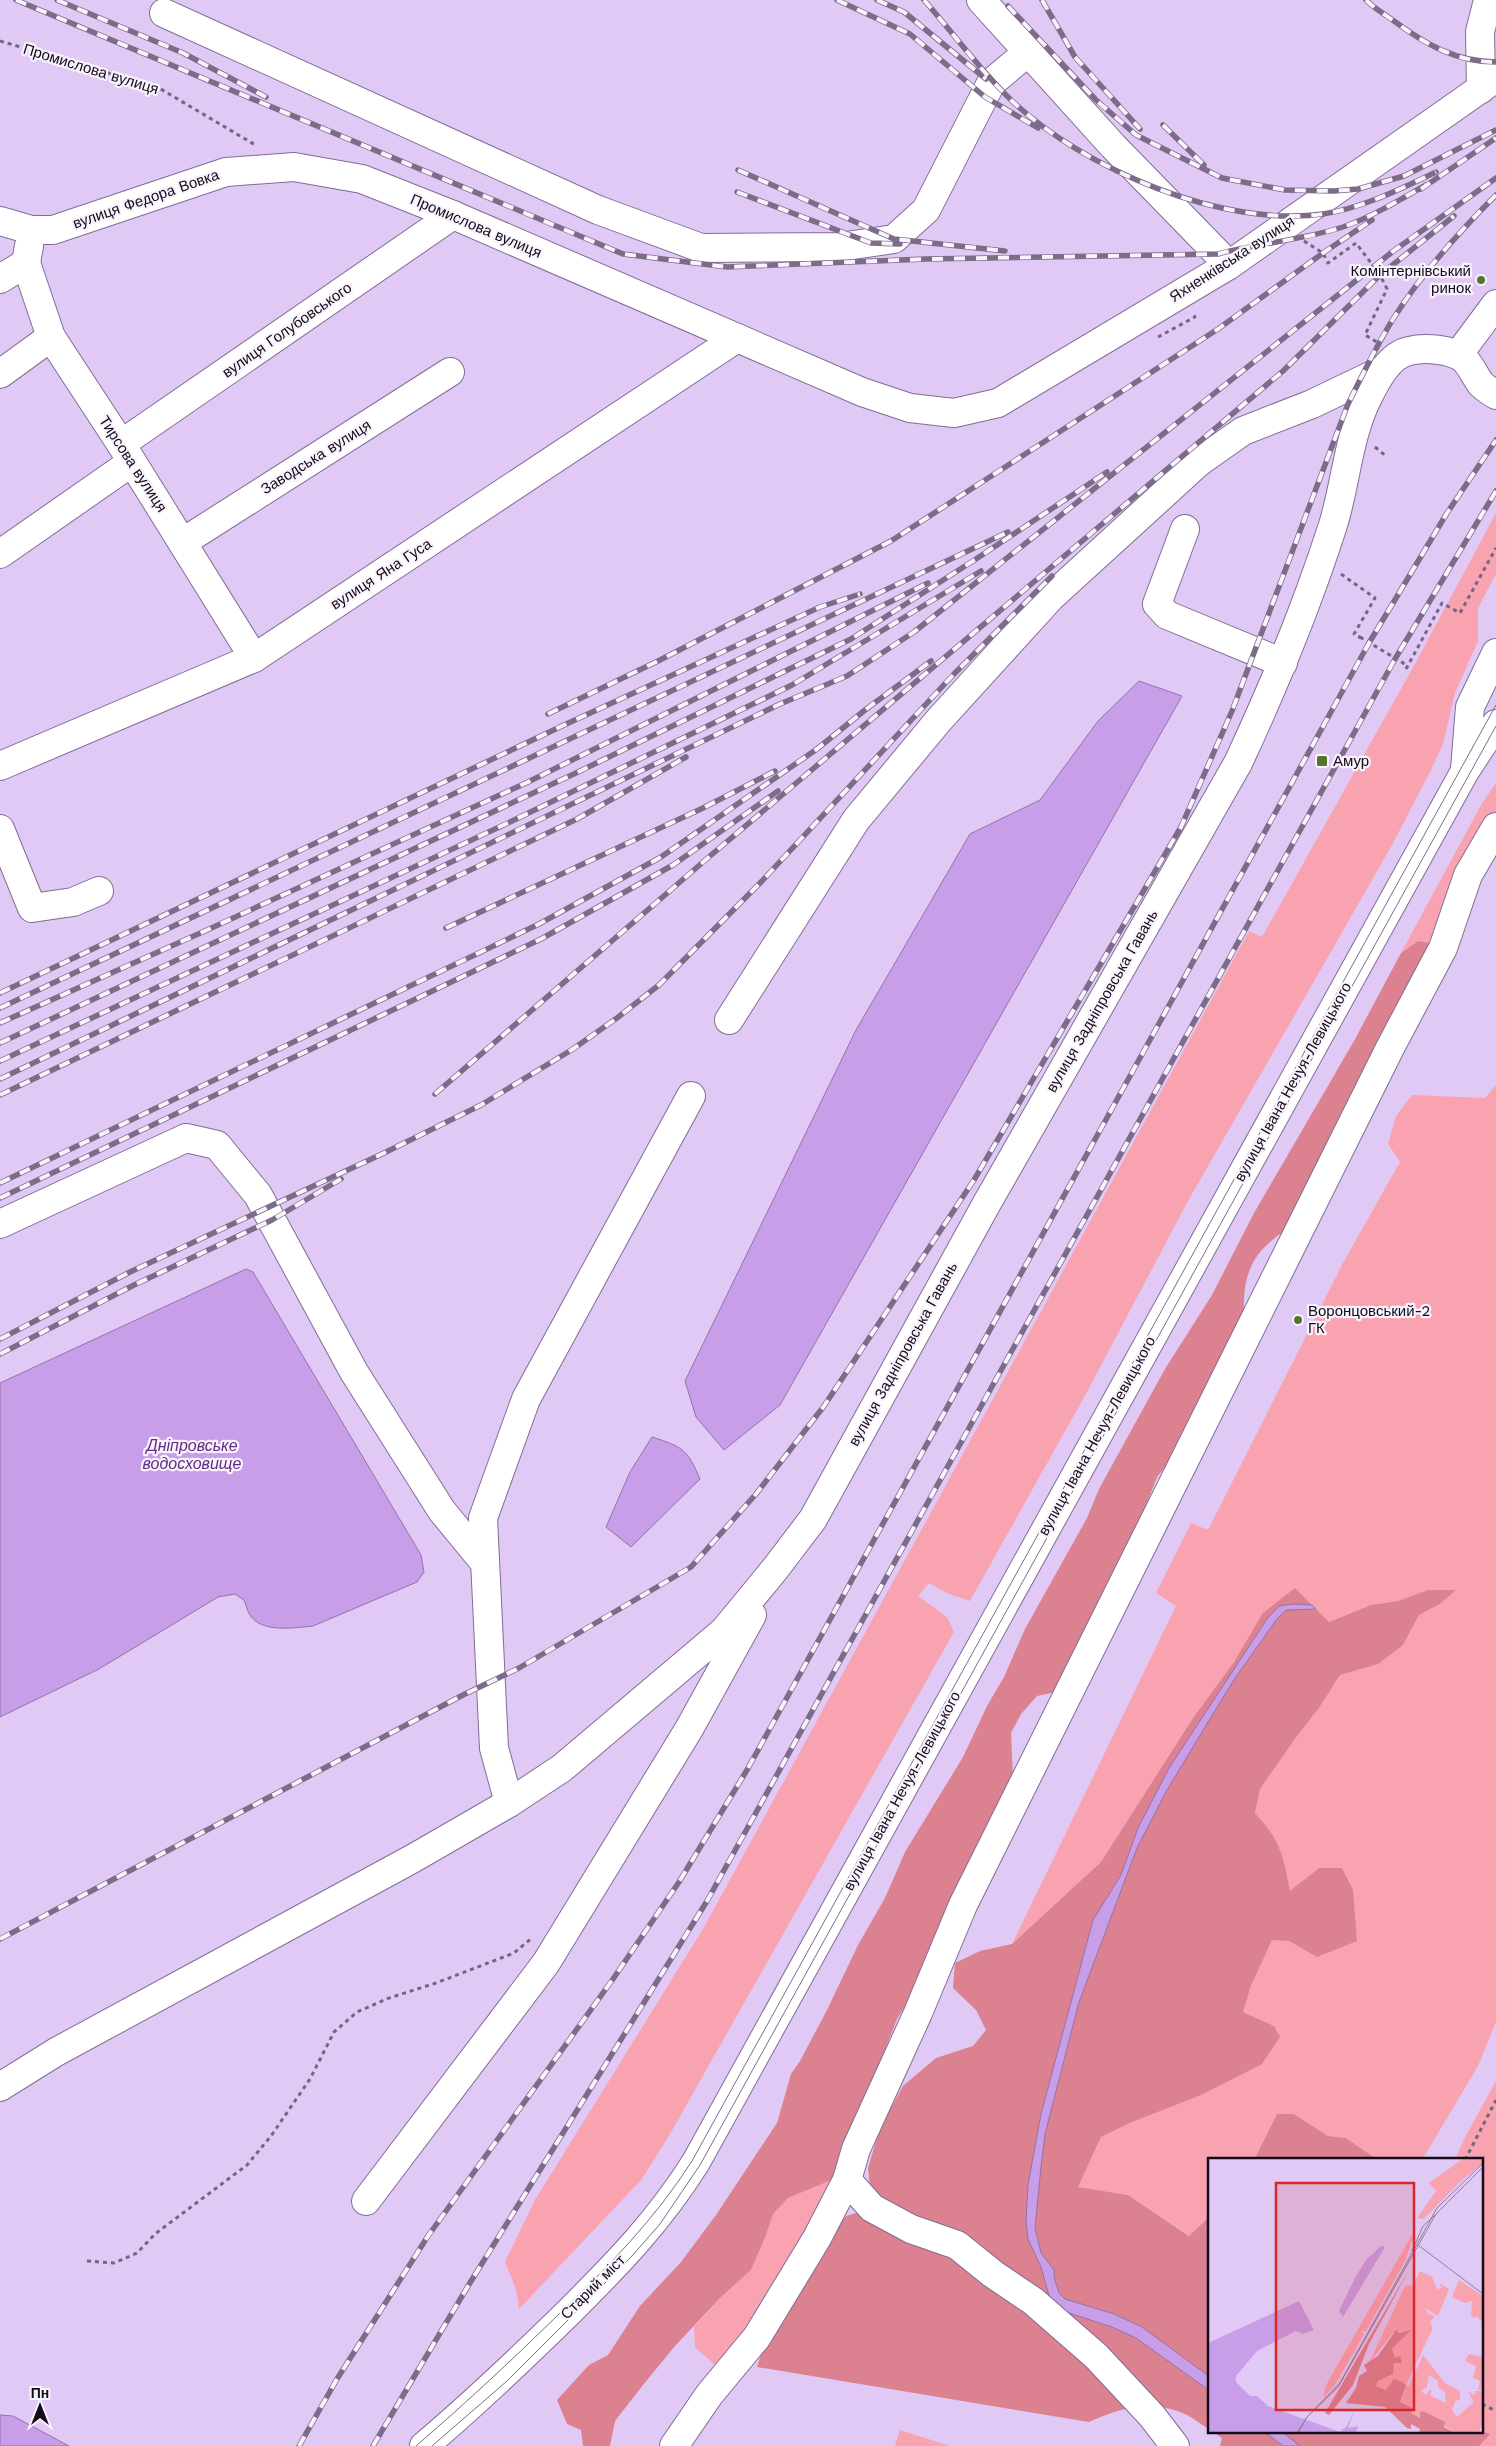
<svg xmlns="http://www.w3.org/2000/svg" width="1496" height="2446" viewBox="0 0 1496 2446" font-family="'Work Sans',sans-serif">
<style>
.green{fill:#f9a3b0}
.forest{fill:#dc8190}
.water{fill:#c99ee9;stroke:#9372ab}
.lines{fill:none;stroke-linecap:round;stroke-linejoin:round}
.minor-casing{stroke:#826c94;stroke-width:30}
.major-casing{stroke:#826c94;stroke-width:30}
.path{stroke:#756582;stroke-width:3;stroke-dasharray:4 4;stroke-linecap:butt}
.minor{stroke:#fff;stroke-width:28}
.major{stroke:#fff;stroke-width:28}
.tram{stroke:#7c6b89;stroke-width:1}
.rail-casing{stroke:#7c6b89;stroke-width:5.5}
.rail{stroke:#f8f3fc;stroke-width:4;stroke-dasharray:11;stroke-linecap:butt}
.poi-dot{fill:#54752c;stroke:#f8f3fc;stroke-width:2}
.labels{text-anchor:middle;stroke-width:4.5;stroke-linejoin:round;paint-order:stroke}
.street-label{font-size:15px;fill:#150c1b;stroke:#f8f3fc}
.poi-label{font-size:15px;fill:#150c1b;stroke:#f8f3fc;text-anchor:start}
.water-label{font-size:16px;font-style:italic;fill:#622c83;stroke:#f8f3fc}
.inset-road{fill:none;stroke:#8f7d9e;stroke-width:1}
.view{fill:#d62828;fill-opacity:0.15;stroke:#d62828;stroke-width:2.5}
.inset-edge{fill:none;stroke:#150c1b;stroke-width:2.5}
</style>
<rect width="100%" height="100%" fill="#e1c9f5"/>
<g class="green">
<path d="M1496,513V574L1478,608V641L1455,693L1443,744L1431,770L1391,847L1188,1201L1088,1390L970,1601L949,1594L929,1583L918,1596L947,1617L954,1632L670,2134L642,2179L519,2309L516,2289L505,2262L535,2200L703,1929L1249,931L1262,937L1416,662Z"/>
<path d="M1496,783V815L1436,944L1418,941L1401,953L1481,805Z"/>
<path d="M1496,1085V2022L1478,2066L1422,2160H1378L1346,2138L1328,2136L1294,2114H1277L1254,2160H1210V2216L1190,2236L1128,2195L1078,2187L1101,2137L1132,2122L1274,2026L1243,2012L1251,1986L1272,1939L1289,1941L1318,1957L1319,1868L1290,1892C1283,1855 1281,1841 1255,1813L1260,1789L1297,1736L1319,1708L1340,1675L1377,1664L1403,1645L1419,1615L1440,1604L1455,1590H1428L1398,1601L1371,1605L1329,1622L1316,1609L1234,1662L1193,1718L1101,1862L1012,1944L1176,1606L1156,1593L1191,1523L1208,1530L1344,1261L1400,1162L1388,1144L1396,1116L1412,1095L1485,1098Z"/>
<path d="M1496,2081V2446H1479L1489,2434L1482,2431V2160H1455L1465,2137Z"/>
<path d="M834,2179L756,2331L718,2368L695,2347L694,2327L721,2297L751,2270L765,2238L773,2214L788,2198Z"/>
<path d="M900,2430L950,2446H895Z"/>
</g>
<g class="forest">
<path d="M1418,941L1436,944L1296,1224C1256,1247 1242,1268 1244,1315L1173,1457L1157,1477L1141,1518L1056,1692L1037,1696L1021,1714L1011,1733L1013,1778L920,1982L897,2019L834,2179L788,2198L773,2214L765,2238L751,2270L721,2297L675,2346L643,2385L615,2421L610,2446H583L581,2430L567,2424L557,2400L589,2365L608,2355L640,2306L681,2262L716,2215L777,2123L791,2074L800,2061L827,2010L858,1945L885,1898L905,1852L963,1757L987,1706L1004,1677L1025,1629L1087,1518L1099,1489L1165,1369L1212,1295L1254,1213L1354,1041L1401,953Z"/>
<path d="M1295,1588L1329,1622L1371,1605L1398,1601L1428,1590H1456L1440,1604L1419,1615L1403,1645L1378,1664L1340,1675L1319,1708L1297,1736L1260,1789L1255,1813C1281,1841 1283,1855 1290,1891L1319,1868H1342L1353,1890L1357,1941L1317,1957L1289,1941L1272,1940L1251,1986L1243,2012L1274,2026L1280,2037L1262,2064L1201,2095L1132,2122L1101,2137L1078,2187L1128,2195L1189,2236L1210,2216V2430C1200,2424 1190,2415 1180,2412C1146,2400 1119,2409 1089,2422L757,2367L767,2336L822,2246L846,2216L872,2208L868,2168L880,2128L903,2086L936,2058L973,2046L986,2030L976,2010L953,1988L955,1963L980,1951L1012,1944L1101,1862L1193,1718L1234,1662L1263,1613Z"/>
<path d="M1277,2114H1294L1328,2136L1346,2138L1378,2160H1254Z"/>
<path d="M1482,2431L1490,2434L1479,2446H1220L1222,2438L1213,2432Z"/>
</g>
<g class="water">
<path d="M1139,681L1182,696L780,1405L724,1450L696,1417L685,1381L856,1030L970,834L1040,800L1098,721Z"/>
<path d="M246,1269L253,1272L421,1555L424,1572L417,1582L313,1626C294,1628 261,1633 250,1615C247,1611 246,1604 244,1600L235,1594L218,1597L99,1669L0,1717V1383Z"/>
<path d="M652,1437C683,1447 687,1449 700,1479L631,1547L606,1527L630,1472Z"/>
<path d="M1293,1604L1312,1605L1316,1609L1286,1610L1277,1619L1235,1678L1208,1722L1167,1790L1137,1848L1079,2002L1045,2134L1041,2167L1035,2228L1041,2253L1054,2270V2277L1059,2293L1065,2299L1114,2314L1142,2327L1210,2377V2391L1136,2338L1112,2327L1063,2311L1050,2299L1041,2267L1028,2239L1026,2220L1028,2185L1041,2114L1093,1920L1121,1875L1138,1828L1169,1768L1267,1619L1279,1606Z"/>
<path d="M0,2415L13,2416L69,2446H0Z"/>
<path d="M1265,2432H1282L1300,2446H1283Z"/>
</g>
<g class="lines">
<defs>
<g id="minor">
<path d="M981,0L1113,146L1229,265"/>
<path d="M164,13L598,210L701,248L839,247L894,239L926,210L991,83L1028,52"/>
<path d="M1481,89L1480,32L1488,0"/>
<path d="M0,221L31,230H53L226,172L294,167L362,179L453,215L862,392L910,408L954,413L998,403L1229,265L1496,78"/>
<path d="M26,263L51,337L121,444L254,658"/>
<path d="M0,279L26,263L29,246"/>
<path d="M1458,355L1496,304"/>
<path d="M0,374L51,337"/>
<path d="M121,444L453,215"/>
<path d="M1185,529L1157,604L1167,615L1283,663"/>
<path d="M183,542L450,372"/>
<path d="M0,554L132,462"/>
<path d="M0,766L254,658L737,338"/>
<path d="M0,829L32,908L73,902L99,891"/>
<path d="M729,1020L856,820L939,720L1050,598L1199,462L1243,431L1312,404L1383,370"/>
<path d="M0,1224L186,1138L217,1145L258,1195L354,1372L442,1511L484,1562"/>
<path d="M509,1803L494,1748L483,1518L526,1399L691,1096"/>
<path d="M0,2087L56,2052L412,1859L509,1803L562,1768L724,1631L775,1569L813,1519L987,1203L1238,763C1274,686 1307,606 1333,525C1346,483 1348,437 1368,397C1376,381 1389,355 1409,351C1425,347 1451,349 1464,359C1471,366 1475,376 1481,384C1485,388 1491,392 1496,395"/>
<path d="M847,2180L872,2208L911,2229L957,2245L993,2274L1033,2301L1096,2356L1152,2416L1175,2446"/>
<path d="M366,2201L546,1963L689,1729L752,1615"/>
<path d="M674,2446L709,2395L757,2337L817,2238L847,2180L856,2149L918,2013L963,1905L1391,1046L1443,948L1468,875L1496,827"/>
</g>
<g id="major">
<path d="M1465,769L1470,707L1496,653"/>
<path d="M424,2446C475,2403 522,2358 569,2312C618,2263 659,2221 696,2162L1465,771L1496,724"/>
</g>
</defs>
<use href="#minor" class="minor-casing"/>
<use href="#major" class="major-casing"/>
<g class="path">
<path d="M0,41L159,88L257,146"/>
<path d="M1304,241L1323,253L1328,263L1356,243L1380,275L1387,289L1365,335L1377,342"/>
<path d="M1158,337L1195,317L1193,314"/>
<path d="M1375,447L1386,456"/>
<path d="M1341,574L1375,598L1354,634L1360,637L1358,640"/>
<path d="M1360,637L1408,666"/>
<path d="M1406,669L1442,603L1460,613L1496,548"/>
<path d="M1465,2160L1496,2100"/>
<path d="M87,2261L114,2263L137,2253L155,2234L247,2165L271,2136L310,2079L334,2032L357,2012L389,1998L436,1983L514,1953L533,1937"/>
<path d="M1482,2404L1496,2411"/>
</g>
<use href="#minor" class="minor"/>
<use href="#major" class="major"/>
<g class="tram">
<path d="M416,2446C465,2404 512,2360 558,2315C608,2267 655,2219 692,2161L1496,705"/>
<path d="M432,2446L507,2381L631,2257L660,2224L700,2165L1496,726"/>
</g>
<defs>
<g id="rail">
<path d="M16,0L623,254L727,267L926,259L1218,254C1259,243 1302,240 1343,227C1372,217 1399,200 1426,185"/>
<path d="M57,0L183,53L266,97"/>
<path d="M837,0L910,34L985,97L1038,128"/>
<path d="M877,0L904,12L986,79"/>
<path d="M924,0C953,33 980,70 1011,100C1084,169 1222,228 1323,214C1363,208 1400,189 1436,172"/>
<path d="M1042,0L1075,57L1140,129"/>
<path d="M1366,0C1374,8 1384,14 1394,21C1425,44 1456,62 1496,62"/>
<path d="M1008,6L1096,100L1136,135L1222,178L1285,190L1334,191L1358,189L1404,176L1496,130"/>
<path d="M1163,125L1204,165"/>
<path d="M738,170L894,239L1005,251"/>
<path d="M1421,189L1496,138"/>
<path d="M737,192L871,243L900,244"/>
<path d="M548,714L658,661L891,541L1218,329L1323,253L1372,220"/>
<path d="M446,928L703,808L775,771"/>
<path d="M0,993L562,726L820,607L860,594"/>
<path d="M0,1008L1008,532"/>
<path d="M0,1023L207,930L528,782L928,583"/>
<path d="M0,1043L578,772L851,639L976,559L1107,472"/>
<path d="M0,1061L512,821L792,685L981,571"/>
<path d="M0,1079L780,704L847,676L914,632L1392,252L1496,178"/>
<path d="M435,1094L710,856L1283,371L1380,275L1454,216"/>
<path d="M0,1095L577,819L686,757"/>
<path d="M0,1183L539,924L661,857L817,749L865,710L931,661"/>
<path d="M0,1198L541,939L673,865L778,791"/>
<path d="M0,1339L130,1272L384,1153L481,1105L573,1049L617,1018L659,985L762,881L953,675L1052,576"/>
<path d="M0,1354L134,1285L272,1220L341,1179"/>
<path d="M0,1939L463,1695L519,1668L691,1567L756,1494L824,1406L974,1180L1181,827L1232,711L1348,404C1363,374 1377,344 1395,316C1423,272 1459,232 1496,195"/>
<path d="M299,2446L337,2379L428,2236L613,1979L679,1882L747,1770L1369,643L1447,513L1496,440"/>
<path d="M373,2446L468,2286L707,1901L1395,659L1496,491"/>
</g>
</defs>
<use href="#rail" class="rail-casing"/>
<use href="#rail" class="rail"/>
</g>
<g class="poi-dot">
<circle cx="1481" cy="280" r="5"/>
<rect x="1316" y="755" width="12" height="12" rx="2.5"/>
<circle cx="1298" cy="1320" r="5"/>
</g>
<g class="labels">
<g class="street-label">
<text transform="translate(91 69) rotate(17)" y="5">Промислова вулиця</text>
<text transform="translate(146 199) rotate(-19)" y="5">вулиця Федора Вовка</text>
<text transform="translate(476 226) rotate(23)" y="5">Промислова вулиця</text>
<text transform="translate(1232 259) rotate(-33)" y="5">Яхненківська вулиця</text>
<text transform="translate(287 330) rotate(-35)" y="5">вулиця Голубовського</text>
<text transform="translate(316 457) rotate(-32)" y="5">Заводська вулиця</text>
<text transform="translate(133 464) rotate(57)" y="5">Тирсова вулиця</text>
<text transform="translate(381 574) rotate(-33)" y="5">вулиця Яна Гуса</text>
<text transform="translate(1102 1001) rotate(-60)" y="5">вулиця Задніпровська Гавань</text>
<text transform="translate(1293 1082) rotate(-61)" y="5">вулиця Івана Нечуя-Левицького</text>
<text transform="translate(903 1354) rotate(-61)" y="5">вулиця Задніпровська Гавань</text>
<text transform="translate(1097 1436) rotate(-61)" y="5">вулиця Івана Нечуя-Левицького</text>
<text transform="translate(902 1791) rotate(-61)" y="5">вулиця Івана Нечуя-Левицького</text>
<text transform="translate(593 2287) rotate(-45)" y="5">Старий міст</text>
</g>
<g class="poi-label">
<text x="1471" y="276" text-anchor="end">Комінтернівський<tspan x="1471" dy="17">ринок</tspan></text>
<text x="1333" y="766">Амур</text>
<text x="1308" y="1316">Воронцовський-2<tspan x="1308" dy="17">ГК</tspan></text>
</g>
<g class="water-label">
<text x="192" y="1451">Дніпровське<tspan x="192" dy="18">водосховище</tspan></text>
</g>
</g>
<g transform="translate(1208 2158)">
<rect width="275" height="275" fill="#e1c9f5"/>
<path d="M256,0H275V5L253,23L216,61L209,60L228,33L221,25ZM209,68L197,103L158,173H153L156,176L127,227L116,239L117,229ZM212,113L224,119L229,131L234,130L231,125L241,131L230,158L217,150L220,156L227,158L222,164L225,170L198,227L201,228L215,197L237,225L252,233V242L247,243L244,252L249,259L266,244L260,233L266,237L268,233H275V260L271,275H247L217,254L212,260L203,255L205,251L192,244L198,227L188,221L178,232L168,228L170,223L185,216L183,212L187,200L184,191L202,173L185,175L161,205L197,128L205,127ZM221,217L230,223V229L237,234L238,245L223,238V231L218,237L213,233L219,229ZM251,122L275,138V165L269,158L266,160L263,157L264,143L257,145L244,139ZM261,196L275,199V232H270L272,223L265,220L268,208L257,203Z" fill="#f9a3b0" fill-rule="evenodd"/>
<path d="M201,112L161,186L145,227L121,257L117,255ZM188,172L191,175L203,172L184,191L187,200L192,198L194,205H186L185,216L170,223L168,228L178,232L186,221L192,223L198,227L192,244L206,251L203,255L212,260V253L217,254L237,264L236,269L247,275H211L212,271L203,266V271L199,270L177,249L138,245L148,230L151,218L159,213L156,207L170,198Z" fill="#dc8190"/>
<path d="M173,88L177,89L135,159L131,153L147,120L158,102ZM91,143L106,172L95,176L88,173L49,193L28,218V224L42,238H49L60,248L132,274L139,268L147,251L140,270L150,268L148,275H0V185Z" fill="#c99ee9"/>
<path class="inset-road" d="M210,87L275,136M204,93L215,68L227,57M89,275L99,259L132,225L229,50L275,5M90,275L99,259L130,229L228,56L275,9"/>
<path class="view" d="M68,25H206V252H68Z"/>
<rect width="275" height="275" class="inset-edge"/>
</g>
<g transform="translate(40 2406)" stroke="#f8f3fc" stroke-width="4" paint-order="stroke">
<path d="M0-4L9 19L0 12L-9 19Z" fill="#150c1b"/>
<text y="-8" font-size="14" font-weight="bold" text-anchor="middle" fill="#150c1b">Пн</text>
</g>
</svg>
